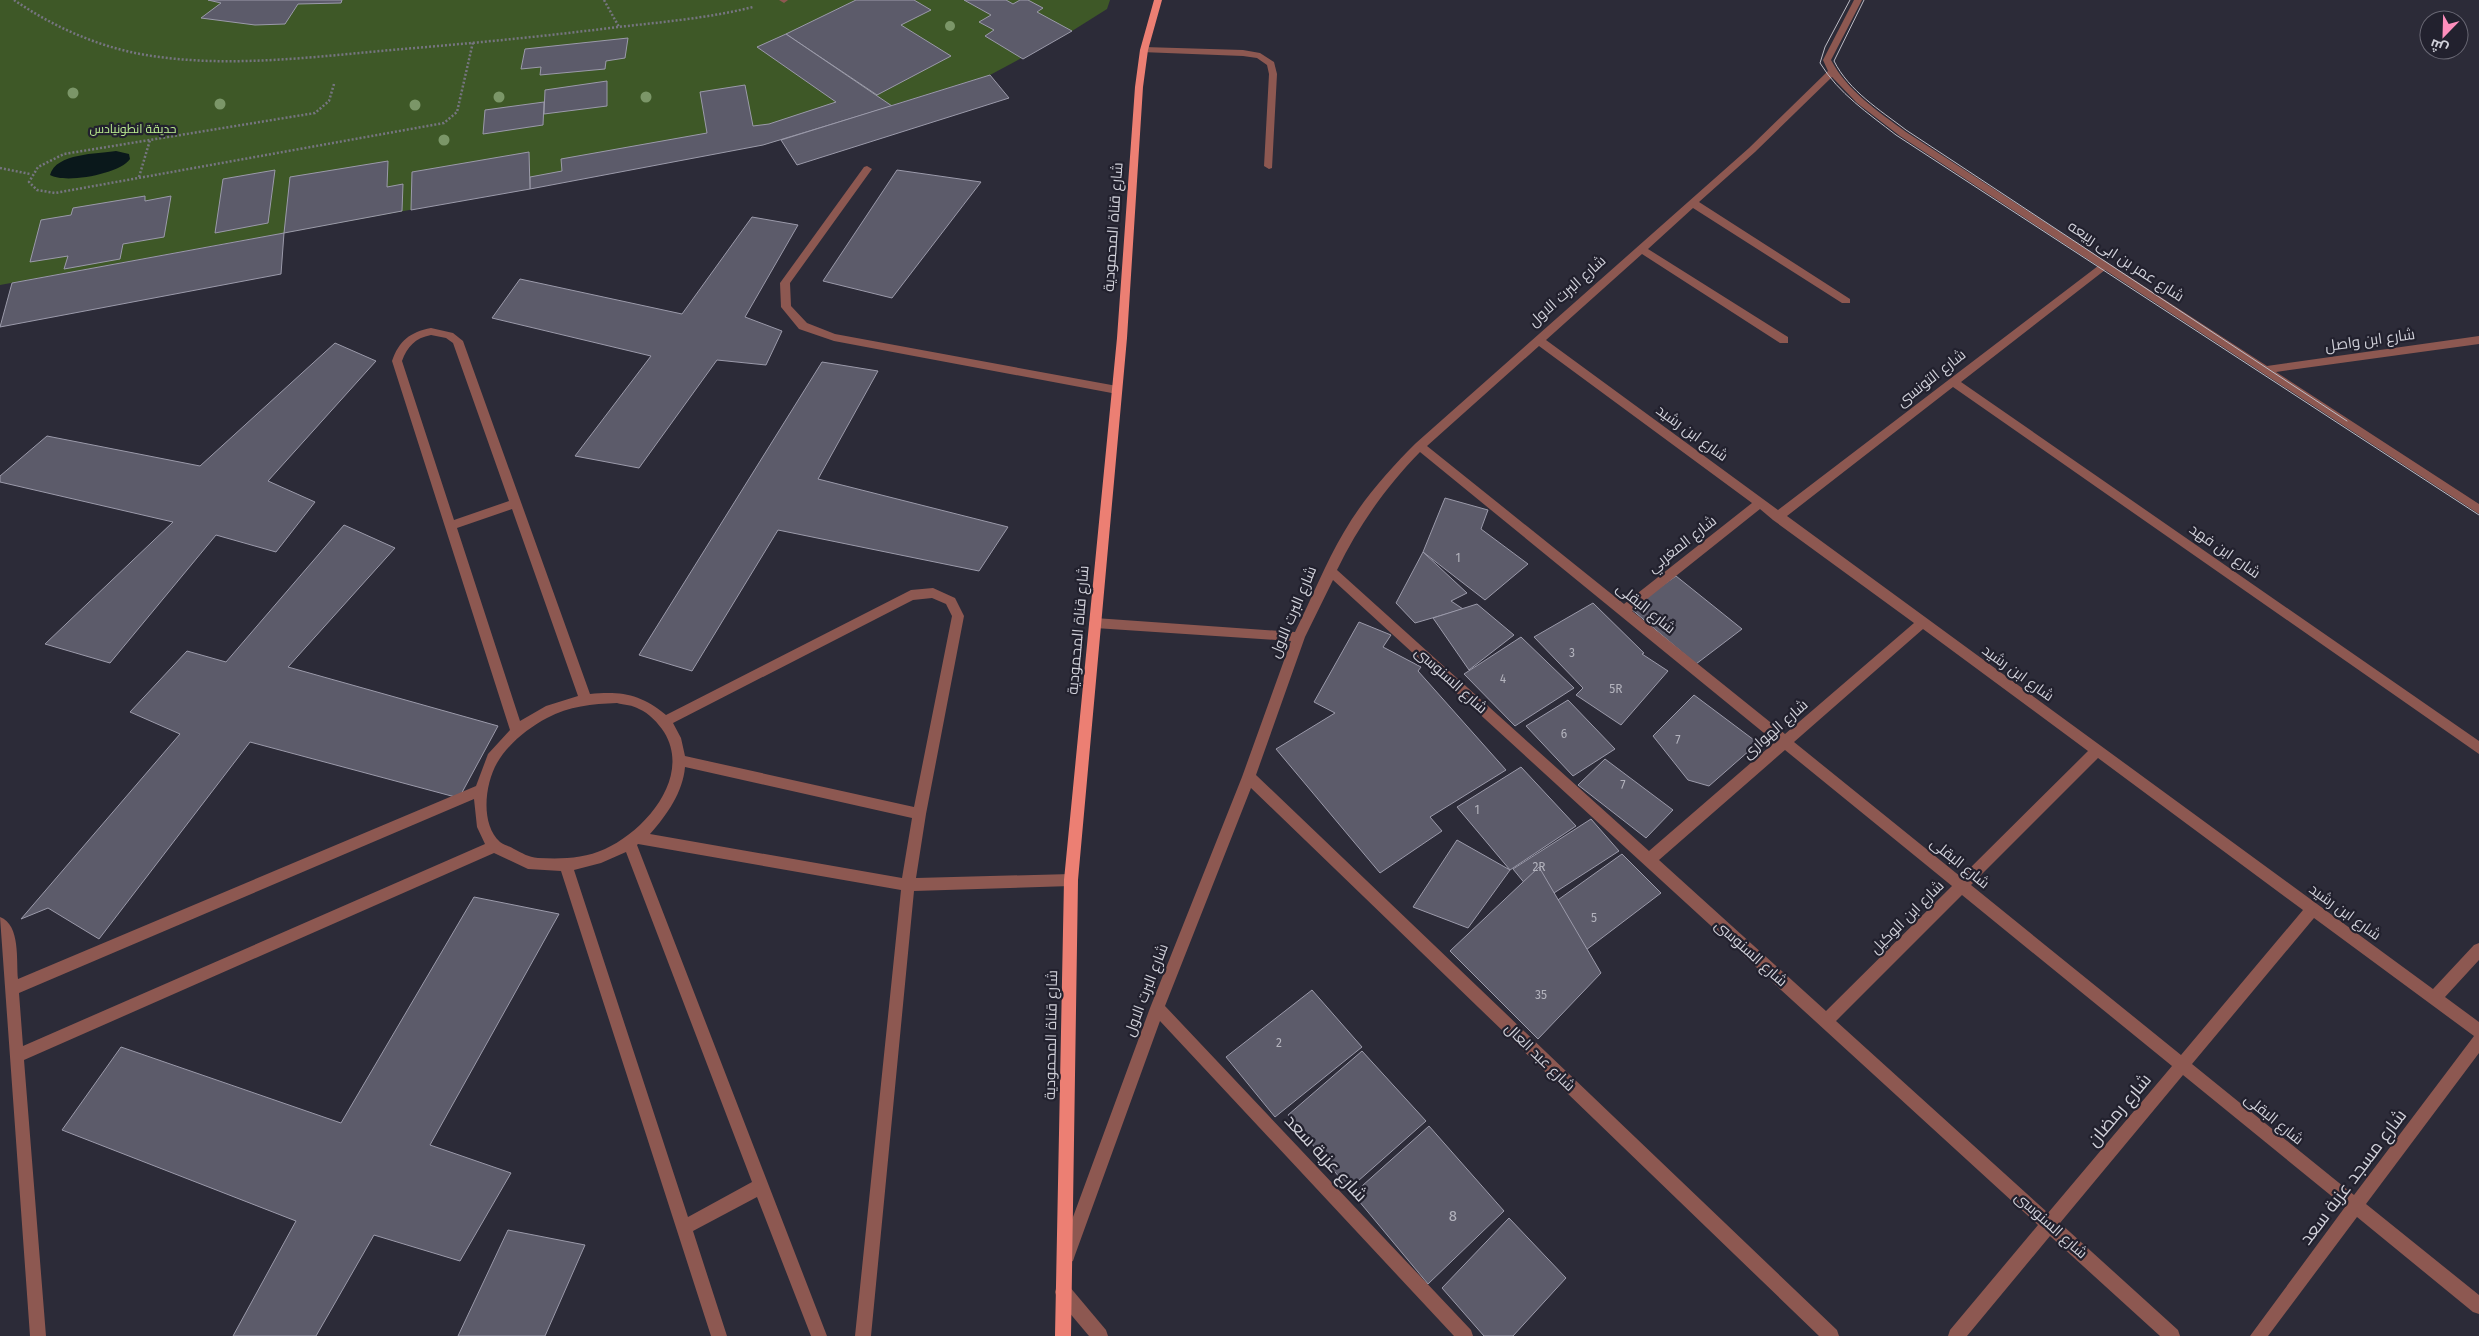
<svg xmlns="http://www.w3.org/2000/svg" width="2479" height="1336" viewBox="0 0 2479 1336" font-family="'Fira Sans',Cairo,sans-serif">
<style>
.green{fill:#3e5827}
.water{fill:#0a181b}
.building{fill:#5c5b6a;stroke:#9b9aaa}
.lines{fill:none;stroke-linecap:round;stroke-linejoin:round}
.path{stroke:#767580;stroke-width:2.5;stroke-dasharray:2 2;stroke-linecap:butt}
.minor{fill:#8d5851;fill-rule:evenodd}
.major{fill:#ec7f73;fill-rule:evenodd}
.tram{stroke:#bdbdc6;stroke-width:1}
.tree{fill:#7b9668}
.labels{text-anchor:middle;stroke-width:4.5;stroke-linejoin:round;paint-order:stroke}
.far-park-label{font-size:12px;fill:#bbed90;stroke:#22212e}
.number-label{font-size:12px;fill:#b4b4be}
.street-label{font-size:15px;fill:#d1d1da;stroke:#22212e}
.near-number-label{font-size:15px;fill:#b4b4be}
.near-street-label{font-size:18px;fill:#d1d1da;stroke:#22212e}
</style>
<rect width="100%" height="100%" fill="#2c2b38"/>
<path class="green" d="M0,0H1110L1107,9L1072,31L990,75L763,145L0,285Z"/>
<path class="water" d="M116,151L129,154L130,159C120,174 65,184 50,175C56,153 97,154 116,151Z"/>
<g class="building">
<path d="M208,0H342L341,3L298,4L285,24L255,25L201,18L221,3Z"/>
<path d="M856,0H914L931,10L901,25L951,56L877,95L786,34Z"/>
<path d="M964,0H1006L1013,4L1020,0H1028L1043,8L1037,12L1072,31L1023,59L985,36L994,30L979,22L991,15Z"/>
<path d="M786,34L892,106L763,145L530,189V177L562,171L561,159L707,133L700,92L745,85L753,126L769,124L836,102L757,47Z"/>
<path d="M628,38L625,58L606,61L605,69L540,75L541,67L521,69L525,49Z"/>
<path d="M990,75L1009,98L797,165L781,140Z"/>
<path d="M607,81V106L544,114L545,90Z"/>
<path d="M544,102L543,125L483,134L485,110Z"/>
<path d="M529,152L530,189L411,210L412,172Z"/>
<path d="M388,161L387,187L403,184L402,211L284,233L290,177Z"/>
<path d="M275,170L268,223L215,233L223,179Z"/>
<path d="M897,170L981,182L892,298L823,281Z"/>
<path d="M145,196V201L171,196L164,237L123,244L120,259L64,269L68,256L30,262L41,220L71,215L73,208Z"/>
<path d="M752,217L798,225L745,317L782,331L766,365L717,360L639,468L575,456L651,356L492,318L520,279L682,314Z"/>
<path d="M284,233L281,274L0,327L12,283Z"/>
<path d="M335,343L376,361L268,481L315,502L276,552L216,535L110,663L45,644L173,522L0,482V476L47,436L200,466Z"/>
<path d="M822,362L878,371L818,479L1008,527L979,571L778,530L692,671L639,655Z"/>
<path d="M1445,498L1488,510L1481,529L1528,564L1485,600L1423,552Z"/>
<path d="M344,525L395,548L288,667L498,726L459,798L250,742L99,939L48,908L21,919L180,734L130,712L187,651L226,662Z"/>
<path d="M1423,552L1467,593L1451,601L1463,609L1415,623L1396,603Z"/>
<path d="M1676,576L1742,629L1696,664L1630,608Z"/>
<path d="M1593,603L1644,653L1642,654L1668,671L1621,725L1576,695L1583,688L1534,637Z"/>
<path d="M1477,604L1514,635L1469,670L1433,618Z"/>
<path d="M1359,622L1391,635L1383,647L1421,667L1418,671L1506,770L1430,817L1442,831L1380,873L1276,749L1335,713L1314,702Z"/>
<path d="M1521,637L1574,688L1515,726L1464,674Z"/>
<path d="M1694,695L1758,743L1709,786L1688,780L1653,736Z"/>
<path d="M1568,700L1615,749L1573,776L1526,726Z"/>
<path d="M1605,759L1673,810L1646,838L1578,785Z"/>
<path d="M1521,767L1576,826L1510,870L1457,807Z"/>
<path d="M1591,819L1619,851L1540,902L1513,869Z"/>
<path d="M1457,840L1510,870L1468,928L1413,907Z"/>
<path d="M1622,854L1661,893L1586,950L1548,907Z"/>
<path d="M1539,867L1601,973L1538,1039L1450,951Z"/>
<path d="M474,897L559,914L430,1145L511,1173L460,1261L374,1235L316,1336H233L296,1221L62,1130L121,1047L341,1123Z"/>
<path d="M1312,990L1362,1047L1275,1117L1226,1057Z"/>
<path d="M1362,1051L1426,1121L1349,1189L1288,1115Z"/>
<path d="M1429,1126L1504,1211L1428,1284L1353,1194Z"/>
<path d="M1509,1218L1566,1278L1513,1336H1484L1442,1288Z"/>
<path d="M508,1230L585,1245L545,1336H458Z"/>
</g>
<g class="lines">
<g class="path">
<path d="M14,0C54,27 98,47 146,55C230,69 319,56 403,49C475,43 547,36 618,27C663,22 709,18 753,7"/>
<path d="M604,0L619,27"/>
<path d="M334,84L329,101L315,113L64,154L38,167L29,182L37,190L55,193L444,123L457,112L473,42"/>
<path d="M0,168L30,174"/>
<path d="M139,177L150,140"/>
</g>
<g class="minor">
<path d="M779,0H788L784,3Z"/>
<path d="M1854,0H1862L1831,60C1848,92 1878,111 1906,132L2267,366L2479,336V344L2276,372L2479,504V514L2105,270L1961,382L2479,741V754L1953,387L1787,516L2433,989L2474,945L2479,943V960L2445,997L2479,1022V1053L2366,1204L2479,1295V1314L2473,1312L2357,1217L2268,1336H2250L2345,1207L2183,1075L2060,1223L2178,1330L2180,1336H2160L2050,1236L1967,1336H1948L1950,1330L2038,1225L1333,580L1305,637L1256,775L1837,1330L1839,1336H1819L1251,788L1165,1006L1471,1330L1473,1336H1454L1160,1021L1075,1255L1073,1261L1067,1263L1061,1261L1059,1255L1150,1008L1242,777L1291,641L1095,628L1091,627L1089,623L1091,619L1095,618L1295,632C1312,598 1325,564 1344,532C1363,499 1389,470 1416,443L1749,148L1828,71L1823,60ZM1832,77L1857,103L1900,136L2098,266L1778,510L1546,340L1642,254L1780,343H1788V337L1648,249L1693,208L1842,303H1850V299L1699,202L1755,152ZM1539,346L1752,503L1624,604L1427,446ZM1420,452L1775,742L1649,851L1337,570C1359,525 1385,488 1420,452ZM1760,509L1773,520L1914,623L1785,734L1632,611ZM1923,629L2088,751L1961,877L1794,742ZM1785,750L1952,886L1826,1011L1659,860ZM2098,758L2303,910L2181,1055L1971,885ZM1962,895L2172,1066L2048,1213L1836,1021ZM2314,918L2474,1036L2354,1195L2192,1064Z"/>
<path d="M1144,47L1243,50L1260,53L1274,62L1277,74L1272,168L1269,169L1264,166L1269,74L1267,65L1257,58L1243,56L1141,52L1140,50Z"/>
<path d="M867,166L872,169L790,283L791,306L807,323L835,334L1117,386L1122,390L1121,393L1117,394L834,341L799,329L781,307L780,283L864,167Z"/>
<path d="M431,328L453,333L463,341L590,694C621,691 641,694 666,715L911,590L933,588L955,598L964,616L926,814L916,878L1071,874L1076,876L1078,880L1076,884L1071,886L914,891L871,1336H855L901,890L638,844L637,845L827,1336H811L757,1197L693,1231L727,1336H711L561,871L528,869L494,853L24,1060L46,1336H30L0,917C21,925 16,961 18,979L476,786L488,754L510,730L392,361C399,341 410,332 431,328ZM431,335L446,338L453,343L509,501L454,520L402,361C407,347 415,338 431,335ZM512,509L578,696L546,706L520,721L457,528ZM932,598L946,604L952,616L914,807L685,756L681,738L673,723L913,600ZM617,703C624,705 633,705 639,709C649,713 658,723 664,732C692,777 645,831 605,849C583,859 561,859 538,858C528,857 522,853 514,849C509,846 504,845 500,842C480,824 485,784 497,763C508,744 528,728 547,718C569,706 592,704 617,703ZM685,767L912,818L902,878L650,834C667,815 683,792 685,767ZM474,799L477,827L485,844L23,1046L19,993ZM626,852L752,1182L688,1217L574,870L601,863Z"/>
<path d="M1063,1284L1069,1286L1106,1330L1108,1336H1089L1057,1298L1055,1292L1057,1286Z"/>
</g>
<path class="major" d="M1154,0H1162L1148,50L1143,87L1127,338L1078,880L1071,1336H1055L1064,880L1117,338L1135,87L1140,50Z"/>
<g class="tram">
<path d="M1850,0L1825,47L1820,63C1839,94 1868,113 1896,135L2479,515"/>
<path d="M1864,0L1834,61C1849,91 1880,110 1906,130L2347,421"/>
</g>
</g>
<g class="tree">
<circle cx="950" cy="26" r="5"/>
<circle cx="73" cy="93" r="5.5"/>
<circle cx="499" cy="97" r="5.5"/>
<circle cx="646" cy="97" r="5.5"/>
<circle cx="220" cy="104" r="5.5"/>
<circle cx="415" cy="105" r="5.5"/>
<circle cx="444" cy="140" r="5.5"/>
</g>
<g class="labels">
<g class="far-park-label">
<text x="133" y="133">حديقة انطونيادس</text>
</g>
<g class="number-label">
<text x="1458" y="562">1</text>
<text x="1572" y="657">3</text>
<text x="1503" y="683">4</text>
<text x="1616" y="693">5R</text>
<text x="1564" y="738">6</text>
<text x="1678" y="744">7</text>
<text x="1623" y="789">7</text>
<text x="1477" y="814">1</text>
<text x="1539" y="871">2R</text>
<text x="1594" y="922">5</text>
<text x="1541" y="999">35</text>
<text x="1279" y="1047">2</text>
</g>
<g class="street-label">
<text transform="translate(1113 227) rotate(-86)" y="5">شارع قناة المحمودية</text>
<text transform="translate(2126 261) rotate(33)" y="5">شارع عمر بن ابى ربيعه</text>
<text transform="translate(1567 291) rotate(-42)" y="5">شارع البرت الاول</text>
<text transform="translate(2370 340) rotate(-8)" y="5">شارع ابن واصل</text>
<text transform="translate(1931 378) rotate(-38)" y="5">شارع التونسى</text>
<text transform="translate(1692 433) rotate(36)" y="5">شارع ابن رشيد</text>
<text transform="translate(1682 544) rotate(-38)" y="5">شارع المغربي</text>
<text transform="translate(2225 551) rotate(35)" y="5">شارع ابن فهد</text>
<text transform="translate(1646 608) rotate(39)" y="5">شارع البقلى</text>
<text transform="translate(1293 612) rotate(-67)" y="5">شارع البرت الاول</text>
<text transform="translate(1078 630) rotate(-85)" y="5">شارع قناة المحمودية</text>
<text transform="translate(2018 673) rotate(36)" y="5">شارع ابن رشيد</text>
<text transform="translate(1451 680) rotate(42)" y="5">شارع السنوسى</text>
<text transform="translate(1775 729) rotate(-41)" y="5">شارع الهوارى</text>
<text transform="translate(1960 863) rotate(39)" y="5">شارع البقلى</text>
<text transform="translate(2345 912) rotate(36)" y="5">شارع ابن رشيد</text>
<text transform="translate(1907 917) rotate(-45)" y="5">شارع ابن الوكيل</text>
<text transform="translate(1751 953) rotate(42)" y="5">شارع السنوسى</text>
<text transform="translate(1146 990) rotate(-69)" y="5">شارع البرت الاول</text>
<text transform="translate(1051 1035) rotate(-89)" y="5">شارع قناة المحمودية</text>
<text transform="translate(1540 1057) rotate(44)" y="5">شارع عبد العال</text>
<text transform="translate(2274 1119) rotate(39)" y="5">شارع البقلى</text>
<text transform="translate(2051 1225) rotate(42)" y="5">شارع السنوسى</text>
</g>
<g class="near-number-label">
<text x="1453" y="1221">8</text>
</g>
<g class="near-street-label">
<text transform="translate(2119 1110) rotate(-50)" y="6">شارع رمضان</text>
<text transform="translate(1326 1158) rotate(47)" y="6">شارع عزبة سعد</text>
<text transform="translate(2353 1177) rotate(-53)" y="6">شارع مسجد عزبة سعد</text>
</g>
</g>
<g transform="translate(2444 35) rotate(203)"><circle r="24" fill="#22212e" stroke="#686773"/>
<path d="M0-4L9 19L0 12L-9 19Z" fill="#fe8ebc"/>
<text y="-8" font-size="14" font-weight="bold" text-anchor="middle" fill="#d1d1da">ش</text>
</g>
</svg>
